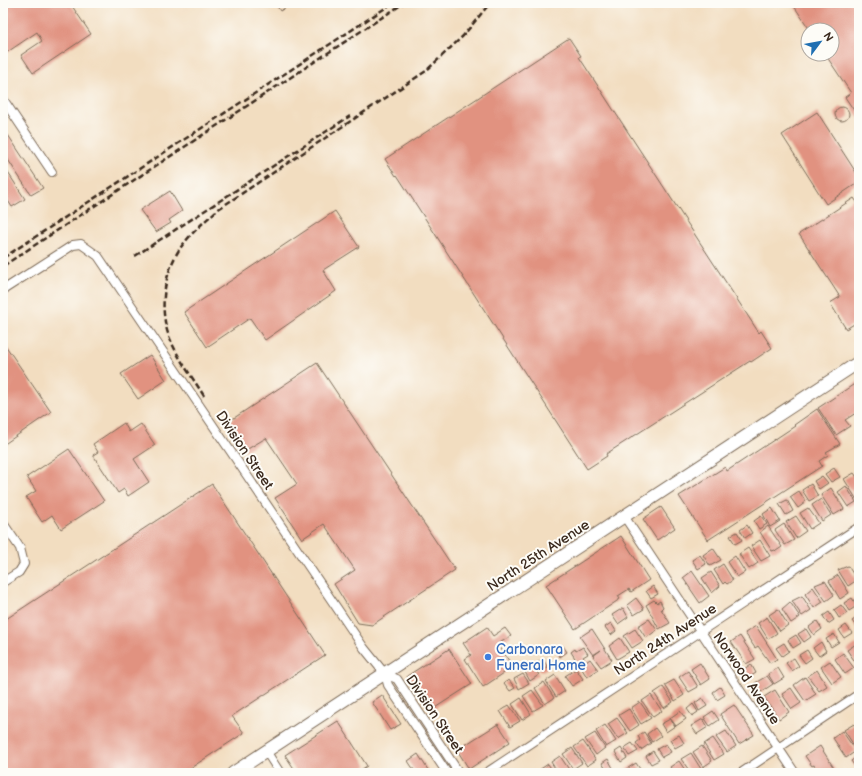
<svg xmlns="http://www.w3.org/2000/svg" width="862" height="776" viewBox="0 0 862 776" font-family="'Balsamiq Sans',sans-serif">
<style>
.building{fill:#e19280}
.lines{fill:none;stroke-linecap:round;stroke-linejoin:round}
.street-casing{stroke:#7b6957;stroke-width:10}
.secondary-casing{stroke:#7b6957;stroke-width:14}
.street{stroke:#fff;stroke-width:8}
.secondary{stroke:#fff;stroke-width:12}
.rail{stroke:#3b2a1e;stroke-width:2.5;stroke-dasharray:6 3;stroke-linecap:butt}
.shop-dot{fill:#3f7fe0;stroke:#fdfcf7;stroke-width:1.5}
.labels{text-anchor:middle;stroke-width:4;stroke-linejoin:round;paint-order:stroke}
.street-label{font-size:14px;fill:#3b2a1e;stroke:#fdfcf7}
.shop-label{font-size:14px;fill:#366cbe;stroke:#fdfcf7;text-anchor:start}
</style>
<rect width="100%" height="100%" fill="#fdfcf7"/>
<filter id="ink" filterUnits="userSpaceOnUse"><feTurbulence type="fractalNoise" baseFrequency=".025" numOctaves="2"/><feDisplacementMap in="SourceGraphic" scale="8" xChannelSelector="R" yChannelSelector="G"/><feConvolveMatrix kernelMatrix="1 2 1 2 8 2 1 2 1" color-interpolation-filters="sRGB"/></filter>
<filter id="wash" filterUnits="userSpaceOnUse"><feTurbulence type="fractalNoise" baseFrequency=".012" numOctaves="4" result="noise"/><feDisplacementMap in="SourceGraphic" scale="16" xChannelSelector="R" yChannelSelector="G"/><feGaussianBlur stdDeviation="0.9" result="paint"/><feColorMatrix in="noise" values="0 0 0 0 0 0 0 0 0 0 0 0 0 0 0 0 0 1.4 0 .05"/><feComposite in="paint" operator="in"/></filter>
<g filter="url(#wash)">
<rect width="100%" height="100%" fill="#f2ddc0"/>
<g id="blocks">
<g class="building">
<path d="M3,3H70L91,34L33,73L21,55L42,41L37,32L3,55Z"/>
<path d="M275,3H293L280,11Z"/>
<path d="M792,3H859V118L845,97L851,93L825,54H832V30H810Z"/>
<path d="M569,38L581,56L579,57L759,333L761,331L772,348L751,362L750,361L606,454L607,456L587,469L397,175L396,176L385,159Z"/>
<circle cx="842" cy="114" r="7"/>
<path d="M817,112L859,177V182L826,204L782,135Z"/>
<path d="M8,135L43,188L31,195L3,152V138Z"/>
<path d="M3,165L25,199L12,207L3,193Z"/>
<path d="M170,191L182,211L169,220L171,223L156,232L140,210Z"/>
<path d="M854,198L859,205V321L846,329L830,303L840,297L799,234Z"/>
<path d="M335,211L359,247L323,270L336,291L265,340L250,318L207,347L184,312Z"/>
<path d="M3,342L51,412L3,445Z"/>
<path d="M150,355L166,380L138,399L121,374Z"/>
<path d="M317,363L455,570L372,625L358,623L334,584L355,570L324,524L302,539L275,498L297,484L266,438L246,450L228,422Z"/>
<path d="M859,381V411L845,420L850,426L836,435L818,408Z"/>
<path d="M817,409L840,444L826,452L828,455L819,461L822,466L708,540L679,496L725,467L727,471L795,426L794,425Z"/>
<path d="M124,423L129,432L141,424L155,445L134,459L149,482L128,496L124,489L118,493L93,455L98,452L93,444Z"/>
<path d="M69,449L104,501L61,529L52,515L42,522L26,497L36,491L27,477Z"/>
<path d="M834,468L840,477L831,482L825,474Z"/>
<path d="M854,473L859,480V499L857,500L844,479Z"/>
<path d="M822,476L828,483L819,489L814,481Z"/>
<path d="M212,484L325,655L232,716L244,733L183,773H3V621Z"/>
<path d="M811,484L818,496L809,501L802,490Z"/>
<path d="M846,486L856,502L848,507L838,492Z"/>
<path d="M831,488L844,509L834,515L821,495Z"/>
<path d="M799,491L806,502L798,508L790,497Z"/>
<path d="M821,499L831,515L822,521L812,505Z"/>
<path d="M787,500L793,511L786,515L779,504Z"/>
<path d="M661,507L675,528L657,540L643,519Z"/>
<path d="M772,508L780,521L770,527L763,514Z"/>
<path d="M808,508L819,523L810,529L800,513Z"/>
<path d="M761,516L767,524L759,529L754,521Z"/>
<path d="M796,516L806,531L796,538L786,522Z"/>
<path d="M784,524L794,540L785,545L775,530Z"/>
<path d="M747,525L752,533L745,538L740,530Z"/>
<path d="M768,526L782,547L776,551L775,550L772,551L760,532Z"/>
<path d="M737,532L742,540L735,544L730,536Z"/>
<path d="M621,536L649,580L631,592L629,589L618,596L620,599L575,629L546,585Z"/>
<path d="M760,540L770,556L761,561L751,546Z"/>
<path d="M713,548L721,560L710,566L703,555Z"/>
<path d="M748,548L758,563L749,569L739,554Z"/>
<path d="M700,555L706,564L698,569L692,560Z"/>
<path d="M735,556L745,572L737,577L727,562Z"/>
<path d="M723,564L733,580L727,584L725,582L723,584L714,570Z"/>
<path d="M848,566L857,580L848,586L838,570Z"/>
<path d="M692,571L709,596L700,603L683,578Z"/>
<path d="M711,572L720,586L712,593L702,578Z"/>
<path d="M838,575L849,593L840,599L829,581Z"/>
<path d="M825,581L834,595L826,601L815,585Z"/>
<path d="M653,586L658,594L651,598L646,591Z"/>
<path d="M813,587L823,602L814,608L805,594Z"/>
<path d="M802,596L811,610L802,616L792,601Z"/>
<path d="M636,598L644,609L634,615L627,605Z"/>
<path d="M852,598L857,606L849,611L844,603Z"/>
<path d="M654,600L657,603L660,601L663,607L661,609L670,623L659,629L646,605Z"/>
<path d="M790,602L800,617L791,623L782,609Z"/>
<path d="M841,605L847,613L839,618L834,610Z"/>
<path d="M623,608L628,617L618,624L612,615Z"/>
<path d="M778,609L788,625L780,631L769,615Z"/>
<path d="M829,612L834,620L828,624L823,616Z"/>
<path d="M859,616V628L858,629L852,621Z"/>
<path d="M767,617L777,633L768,639L758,623Z"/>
<path d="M649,619L657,630L646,638L638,626Z"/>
<path d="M817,621L822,629L814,635L809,627Z"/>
<path d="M611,623L616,631L611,635L605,627Z"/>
<path d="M846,625L852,633L844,638L839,630Z"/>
<path d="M756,626L777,659L770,663L758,646L755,648L745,633Z"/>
<path d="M487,627L493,636L505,628L511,636L498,644L513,667L483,687L465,659L471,655L463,643Z"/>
<path d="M592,629L612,660L601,667L593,656L601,650L593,655L580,637Z"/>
<path d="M635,629L643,641L632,648L624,636Z"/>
<path d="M806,629L811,637L804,642L798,634Z"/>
<path d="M834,634L839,642L831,647L826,639Z"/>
<path d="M796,635L801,643L793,648L788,640Z"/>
<path d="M740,636L755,659L746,664L731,642Z"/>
<path d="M620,638L629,652L617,659L609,646Z"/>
<path d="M821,642L826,651L819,656L813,648Z"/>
<path d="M784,643L789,651L782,656L776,648Z"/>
<path d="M856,644L859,648L858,666L847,650Z"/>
<path d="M563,646L567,652L560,657L556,651Z"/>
<path d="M583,647L588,654L583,657L586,662L590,659L598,670L587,677L571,652L575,649L576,651Z"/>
<path d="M449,649L472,684L430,711L407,676Z"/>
<path d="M807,650L812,658L805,663L799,655Z"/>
<path d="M843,653L854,668L845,674L835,659Z"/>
<path d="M794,658L799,666L792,671L786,663Z"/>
<path d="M543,659L548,668L540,672L535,664Z"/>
<path d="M830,661L841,677L832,683L821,667Z"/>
<path d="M700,663L710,679L701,685L691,669Z"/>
<path d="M751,664L756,673L748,678L743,670Z"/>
<path d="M533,666L539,675L530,681L525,672Z"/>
<path d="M778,668L784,678L774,684L768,674Z"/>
<path d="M576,669L583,679L572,686L565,676Z"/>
<path d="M817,670L827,686L819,691L808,676Z"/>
<path d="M688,671L698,687L689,692L679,677Z"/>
<path d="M523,674L529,683L519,689L514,679Z"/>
<path d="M555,675L565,691L556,697L546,681Z"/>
<path d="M767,676L773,684L761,692L755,683Z"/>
<path d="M805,677L816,694L805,701L794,685Z"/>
<path d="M509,680L515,688L510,691L504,683Z"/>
<path d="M674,680L684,695L675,701L665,685Z"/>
<path d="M544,682L554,698L545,704L535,688Z"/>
<path d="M663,687L673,702L664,708L654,693Z"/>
<path d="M720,687L725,695L717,700L713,692Z"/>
<path d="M791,688L801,703L792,709L782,694Z"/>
<path d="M532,690L543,705L533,711L523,696Z"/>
<path d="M775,690L789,712L779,719L764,697Z"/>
<path d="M382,695L401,724L390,730L372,702Z"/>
<path d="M651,695L662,711L653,717L642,701Z"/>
<path d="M521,698L531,714L522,720L512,704Z"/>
<path d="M702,698L707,706L699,711L695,703Z"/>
<path d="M640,702L651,718L641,724L631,708Z"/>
<path d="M693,704L698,712L692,716L687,709Z"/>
<path d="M509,705L520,721L510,727L500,711Z"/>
<path d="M734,705L754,735L739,744L720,714Z"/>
<path d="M629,709L639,725L630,731L619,715Z"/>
<path d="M680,711L686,719L676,726L670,718Z"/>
<path d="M713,711L719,720L710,726L704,717Z"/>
<path d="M617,718L628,733L618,739L608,724Z"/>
<path d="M670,719L675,726L666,732L661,724Z"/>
<path d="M703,719L708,727L697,734L691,726Z"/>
<path d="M338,721L367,766L356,773H297L285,755Z"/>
<path d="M498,724L510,742L469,769L457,750Z"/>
<path d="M854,724L859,730V749L857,750L844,730Z"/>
<path d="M605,725L616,741L606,747L596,731Z"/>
<path d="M655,728L661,736L652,742L647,734Z"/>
<path d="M726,731L736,746L727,752L716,737Z"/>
<path d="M842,731L856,751L846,758L833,738Z"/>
<path d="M644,732L651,743L641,750L636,743L640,740L638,736Z"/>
<path d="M595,733L605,748L596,755L585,739Z"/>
<path d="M679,735L684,743L675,748L670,740Z"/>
<path d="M713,738L724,754L714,760L704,744Z"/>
<path d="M583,741L596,760L587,766L574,747Z"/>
<path d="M632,743L638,751L629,756L624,748Z"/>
<path d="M666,744L671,752L662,757L657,749Z"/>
<path d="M702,746L712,761L703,767L693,752Z"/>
<path d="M820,746L837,773H819L814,765L812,766L805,756Z"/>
<path d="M572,748L582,763L573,769L563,754Z"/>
<path d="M621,748L627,758L621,762L615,752Z"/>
<path d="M653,751L659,760L651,764L646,756Z"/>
<path d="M691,753L701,769L695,773H691L681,759Z"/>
<path d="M418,754L430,773H416L408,761Z"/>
<path d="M859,755V767L857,769L851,761Z"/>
<path d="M560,756L570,771L567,773H558L551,762Z"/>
<path d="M608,759L613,768L607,771L602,763Z"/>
<path d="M679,761L687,773H674L670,767Z"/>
<path d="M636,763L642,772L627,773L625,770Z"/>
<path d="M548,764L554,773H542L539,770Z"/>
</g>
</g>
</g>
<g filter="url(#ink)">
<use href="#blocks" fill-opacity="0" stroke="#7b6957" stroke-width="1"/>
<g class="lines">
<defs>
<g id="street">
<path d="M3,99L52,172"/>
<path d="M3,290L73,245L81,244L98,256L364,648L385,674L388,685L447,773"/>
<path d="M624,516L795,773"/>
<path d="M3,523L20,548L24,564L19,572L3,582"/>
<path d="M385,674L397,679L459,773"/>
<path d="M266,751L280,773"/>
<path d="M486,773L859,527"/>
<path d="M741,773L859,694"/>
</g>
<path id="secondary" d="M233,773L859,362"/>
</defs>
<use href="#street" class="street-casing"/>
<use href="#secondary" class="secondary-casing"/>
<use href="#street" class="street"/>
<use href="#secondary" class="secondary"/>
<g class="rail">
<path d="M135,256L350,116"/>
<path d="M3,258L393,3"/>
<path d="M3,266L404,3"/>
<path d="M204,396C193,378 179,360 171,341C158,313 163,276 179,250C189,235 204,222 217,210L426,71L463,36L490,3"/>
</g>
</g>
</g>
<circle class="shop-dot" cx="488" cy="657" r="4"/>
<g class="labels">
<g class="street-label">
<text transform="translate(245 450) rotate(56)" y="5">Division Street</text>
<text transform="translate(538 555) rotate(-33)" y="5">North 25th Avenue</text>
<text transform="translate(665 639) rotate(-33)" y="5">North 24th Avenue</text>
<text transform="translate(747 678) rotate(56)" y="5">Norwood Avenue</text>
<text transform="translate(435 714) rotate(56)" y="5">Division Street</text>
</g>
<g class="shop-label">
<text x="496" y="654">Carbonara<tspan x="496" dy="16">Funeral Home</tspan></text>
</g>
</g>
<rect width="862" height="776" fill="none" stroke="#fdfcf7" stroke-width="16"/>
<g transform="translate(820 42) rotate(58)"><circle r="19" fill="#fdfcf7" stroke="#afa8a0"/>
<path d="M0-3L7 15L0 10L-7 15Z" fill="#1f6fb2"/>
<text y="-6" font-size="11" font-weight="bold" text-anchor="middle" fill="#3b2a1e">N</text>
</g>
</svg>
